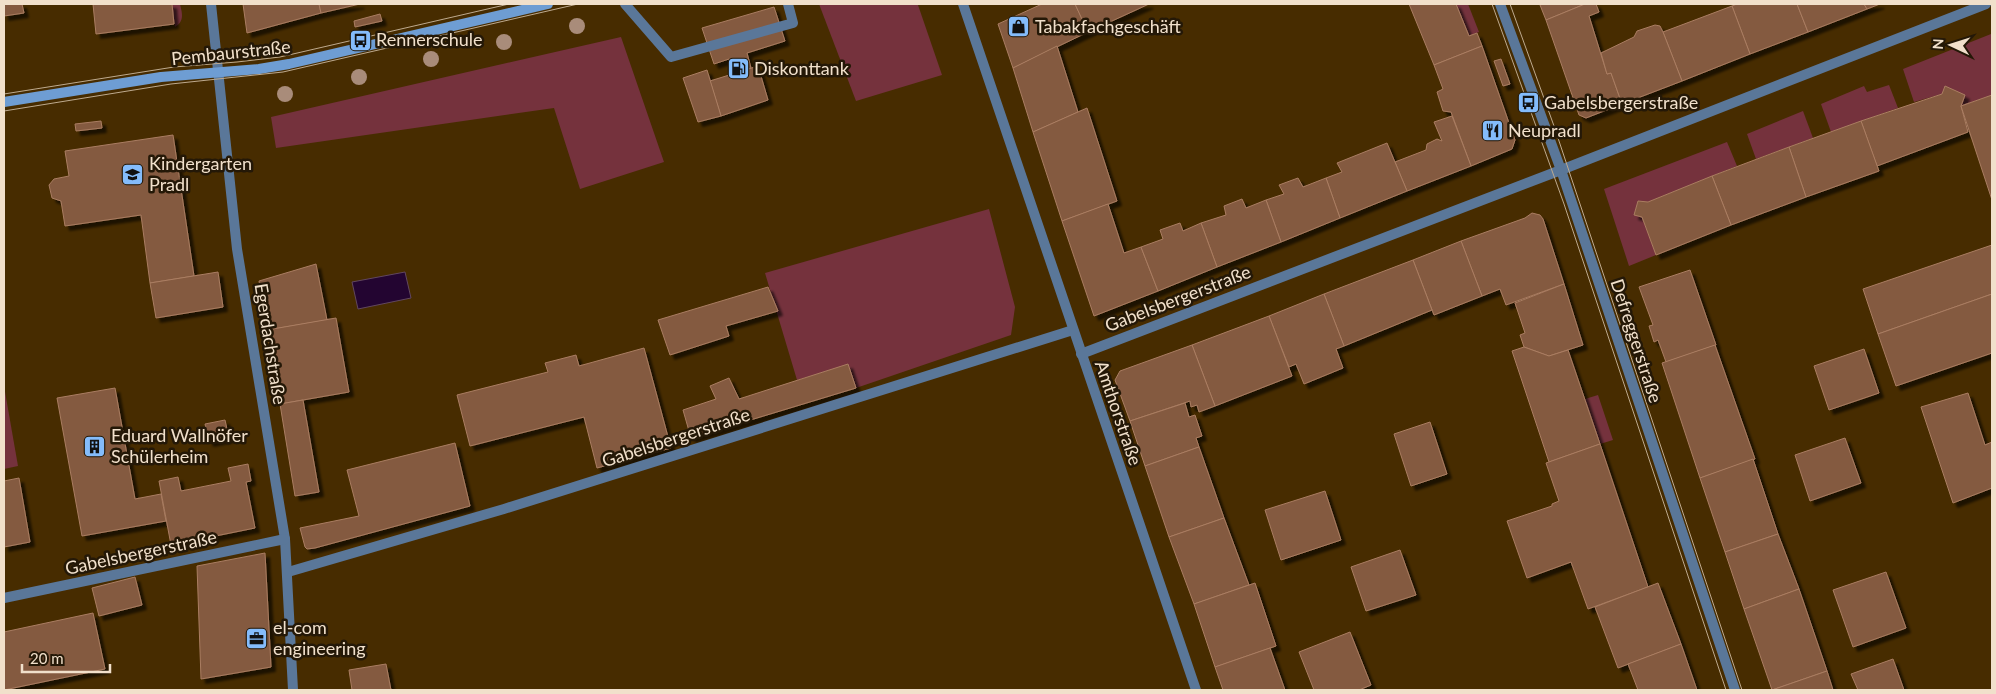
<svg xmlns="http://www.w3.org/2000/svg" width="1996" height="694" viewBox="0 0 1996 694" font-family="Lato,sans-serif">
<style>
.green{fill:#75323d}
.water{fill:#230531;stroke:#61475f}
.building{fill:#845a3f;stroke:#aa7d62;filter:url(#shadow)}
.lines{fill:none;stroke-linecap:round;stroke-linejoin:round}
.lane{stroke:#5a7799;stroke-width:10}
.street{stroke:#5a7799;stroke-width:10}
.secondary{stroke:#6e9dd3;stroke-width:10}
.tram{stroke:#beaa8e;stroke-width:1}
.tree{fill:#a98c7a}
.labels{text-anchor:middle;stroke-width:5;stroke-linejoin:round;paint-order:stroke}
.poi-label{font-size:18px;fill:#f1e0cb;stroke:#241807;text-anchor:start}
.street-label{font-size:18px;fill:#f1e0cb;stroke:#241807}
</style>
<defs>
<filter id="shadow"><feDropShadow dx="4.5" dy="4.5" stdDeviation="1" flood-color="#0009"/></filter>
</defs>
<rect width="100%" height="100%" fill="#472c00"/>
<g class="green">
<path d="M172,4H180C182,13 185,21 175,27Z"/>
<path d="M819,4L918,5L942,75L856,101Z"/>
<path d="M1456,4H1468L1479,32L1469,36Z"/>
<path d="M1991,34L1992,95L1961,106L1946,86L1942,94L1914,102L1903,69Z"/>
<path d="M621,37L664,162L580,189L554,108L276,148L271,117Z"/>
<path d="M1889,85L1898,108L1831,132L1821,104L1864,86L1867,92Z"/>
<path d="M1803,111L1813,138L1756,159L1747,134Z"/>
<path d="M1727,142L1737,166L1648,202L1638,201L1634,215L1642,217L1656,255L1629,266L1604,189Z"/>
<path d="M989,209L1015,307L1011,335L856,388L848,365L797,380L765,273Z"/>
<path d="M4,386L18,466L4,469Z"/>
<path d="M1598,395L1613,440L1600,444L1585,399Z"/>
</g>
<path class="water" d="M405,272L411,298L358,309L352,282Z"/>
<g class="building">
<path d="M4,4H22L24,13L4,16Z"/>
<path d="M93,4H172L174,24L96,34Z"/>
<path d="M243,4H319L321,13L247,33Z"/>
<path d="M319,4H360L321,13Z"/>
<path d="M1042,4H1075L1088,32L1013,68L998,24Z"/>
<path d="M1075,4H1149L1088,32Z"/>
<path d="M1409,4H1456L1469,36L1477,33L1482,46L1434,65Z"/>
<path d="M1543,4H1585L1546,20L1540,5Z"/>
<path d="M1585,4H1596L1599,12L1589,16L1607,74L1611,73L1622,104L1586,118L1579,115L1546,20Z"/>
<path d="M1737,4H1797L1808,32L1750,54L1732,6Z"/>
<path d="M1797,4H1864L1867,9L1808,32Z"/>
<path d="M1864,4H1880L1867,9Z"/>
<path d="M1732,6L1750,54L1682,81L1663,32Z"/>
<path d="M774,7L785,41L747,53L751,68L734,74L729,59L714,64L702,28Z"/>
<path d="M380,14L382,21L355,27L354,21Z"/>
<path d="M1655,25L1660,26L1663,32L1682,81L1622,104L1611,73L1607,74L1601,53L1634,37L1637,31Z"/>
<path d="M1057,46L1078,112L1033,132L1013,68Z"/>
<path d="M1482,46L1515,140L1512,149L1471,166L1451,112L1443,111L1437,92L1443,89L1434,65Z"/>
<path d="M1501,59L1510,84L1503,86L1494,61Z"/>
<path d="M758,66L768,100L721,116L710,81Z"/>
<path d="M707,70L721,116L698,122L683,78Z"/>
<path d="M1945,86L1965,95L1961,106L1968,132L1877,166L1861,121L1942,94Z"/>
<path d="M1992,95V200L1961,106Z"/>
<path d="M1087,108L1117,201L1062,221L1033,132Z"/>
<path d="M1452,116L1471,166L1407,191L1395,162L1426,150L1427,144L1437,139L1442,141L1434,122Z"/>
<path d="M101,121L102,128L76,131L75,124Z"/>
<path d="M1861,121L1879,171L1806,197L1789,147Z"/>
<path d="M173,135L194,276L150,283L141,215L65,226L61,201L52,198L49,185L54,179L69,176L65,151Z"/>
<path d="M1387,143L1407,191L1340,218L1326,178L1342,172L1337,163Z"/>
<path d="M1789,147L1806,197L1731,225L1712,176Z"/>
<path d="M1712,176L1731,225L1656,255L1642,217L1634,215L1638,201L1648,202Z"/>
<path d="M1298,178L1303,187L1326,178L1340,218L1281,242L1266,200L1284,194L1279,185Z"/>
<path d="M1242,199L1246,208L1266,200L1281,242L1217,267L1201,223L1226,215L1224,206Z"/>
<path d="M1108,204L1124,253L1141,247L1158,291L1094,316L1062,221Z"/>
<path d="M1532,213L1540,215L1543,219L1564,284L1506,305L1500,289L1482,296L1461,241L1525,218Z"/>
<path d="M1180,223L1183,231L1201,223L1217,267L1158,291L1141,247L1163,239L1160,230Z"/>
<path d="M1461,241L1482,296L1434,315L1413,260Z"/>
<path d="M1992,245V294L1878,334L1863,289Z"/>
<path d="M1413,260L1432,310L1344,346L1324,294Z"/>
<path d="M316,264L327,320L267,330L259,281Z"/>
<path d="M1690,270L1716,345L1666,362L1658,340L1654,342L1649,326L1653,325L1639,287Z"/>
<path d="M218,272L223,307L156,318L150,283Z"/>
<path d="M1564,284L1583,345L1549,356L1524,347L1520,335L1525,333L1515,303Z"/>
<path d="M768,287L778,311L726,326L729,336L670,355L658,320Z"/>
<path d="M1324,294L1344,346L1336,349L1343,368L1304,384L1296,364L1289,367L1269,316Z"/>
<path d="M1992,294V353L1896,386L1878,334Z"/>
<path d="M1269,316L1292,376L1215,406L1192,345Z"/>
<path d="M336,318L349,392L280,404L267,330Z"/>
<path d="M1192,345L1215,406L1199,412L1197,405L1191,407L1190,401L1130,421L1115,380L1120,371Z"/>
<path d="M1715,345L1755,459L1700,478L1662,363Z"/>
<path d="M1524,347L1549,356L1568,350L1600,444L1549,462L1512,351Z"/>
<path d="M644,348L671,448L597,468L584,417L470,446L457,395L548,372L545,363L576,355L579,366Z"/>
<path d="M1864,349L1879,393L1829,410L1814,366Z"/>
<path d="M848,364L856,388L691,438L683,410L716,399L710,386L729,378L739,399Z"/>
<path d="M115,388L135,499L161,494L166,521L82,536L57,398Z"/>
<path d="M1968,393L1985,445L1992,442V488L1953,503L1921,407Z"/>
<path d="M303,400L319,492L295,496L280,404Z"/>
<path d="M1185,403L1189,417L1195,415L1202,436L1196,438L1199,447L1145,466L1130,421Z"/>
<path d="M225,420L229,438L209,442L205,424Z"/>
<path d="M1430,422L1447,474L1411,486L1394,434Z"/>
<path d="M1845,438L1861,483L1810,501L1795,455Z"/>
<path d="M455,443L470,506L315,548L307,549L305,547L300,528L359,516L347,470Z"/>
<path d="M1600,444L1648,587L1588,609L1571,562L1527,578L1507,521L1552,506V504L1559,501L1546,463Z"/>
<path d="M1199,447L1224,518L1169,537L1145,466Z"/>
<path d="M1753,459L1778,534L1725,552L1700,478Z"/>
<path d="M248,464L251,481L246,482L255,528L171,545L159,481L178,477L181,491L231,481L228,468Z"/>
<path d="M19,478L30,542L4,547V481Z"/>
<path d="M1325,491L1341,540L1281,560L1265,510Z"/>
<path d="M1224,518L1249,585L1194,604L1169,537Z"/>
<path d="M1778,534L1799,589L1744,609L1725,552Z"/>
<path d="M1400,550L1416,595L1366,611L1351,567Z"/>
<path d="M265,553L271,667L201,679L197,566Z"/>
<path d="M1886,572L1906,628L1853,647L1833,590Z"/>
<path d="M135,577L142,605L99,616L92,588Z"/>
<path d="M1255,583L1276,646L1215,667L1194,604Z"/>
<path d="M1658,583L1681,644L1618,668L1595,607Z"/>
<path d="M1799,589L1827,671L1772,690L1744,609Z"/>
<path d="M93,613L105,669L4,690V632Z"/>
<path d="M1350,632L1371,685L1359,690H1314L1299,652Z"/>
<path d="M1681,644L1697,690H1638L1628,664Z"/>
<path d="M1270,648L1285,690H1223L1215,667Z"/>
<path d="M1893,659L1904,690H1858L1851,674Z"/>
<path d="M386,664L391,690H352L349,670Z"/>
<path d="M1827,671L1833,690H1772Z"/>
</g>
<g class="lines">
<g class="lane">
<path d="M625,4L671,57L793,23L788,4"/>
<path d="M1500,4L1561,170"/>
<path d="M288,572L504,509L1073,330"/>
</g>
<g class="street">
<path d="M211,4L237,249L285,539L293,690"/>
<path d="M963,4L1196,690"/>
<path d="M1561,170L1735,690"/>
<path d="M1081,354L1561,170L1986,4"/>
<path d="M4,598L285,539"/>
</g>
<path class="secondary" d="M4,102L161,77L259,69L289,64L548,4"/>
<g class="tram">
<path d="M1492,4L1564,204L1726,690"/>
<path d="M1510,4L1554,126L1742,690"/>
<path d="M4,94L174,67L237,62L280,57L509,4"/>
<path d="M4,111L171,84L283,72L578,4"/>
</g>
</g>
<g class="tree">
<circle cx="577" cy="26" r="8"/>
<circle cx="504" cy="42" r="8"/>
<circle cx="431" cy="59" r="8"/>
<circle cx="359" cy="77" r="8"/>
<circle cx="285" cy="94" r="8"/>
</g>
<defs>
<symbol id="shop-square" viewBox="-11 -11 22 22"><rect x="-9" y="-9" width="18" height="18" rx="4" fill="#84bcfb" stroke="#241807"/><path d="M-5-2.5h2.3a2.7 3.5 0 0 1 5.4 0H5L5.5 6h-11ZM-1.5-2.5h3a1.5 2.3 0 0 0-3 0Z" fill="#111"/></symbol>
<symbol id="bus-square" viewBox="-11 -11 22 22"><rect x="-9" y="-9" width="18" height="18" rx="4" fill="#84bcfb" stroke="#241807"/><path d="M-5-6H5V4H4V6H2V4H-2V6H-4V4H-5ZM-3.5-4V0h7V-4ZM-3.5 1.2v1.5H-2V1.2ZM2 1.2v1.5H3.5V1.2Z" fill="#111"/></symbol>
<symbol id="fuel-square" viewBox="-11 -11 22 22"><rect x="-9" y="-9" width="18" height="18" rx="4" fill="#84bcfb" stroke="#241807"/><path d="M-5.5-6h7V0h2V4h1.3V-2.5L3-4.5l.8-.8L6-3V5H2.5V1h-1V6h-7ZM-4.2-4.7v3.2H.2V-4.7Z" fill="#111"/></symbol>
<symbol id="restaurant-square" viewBox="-11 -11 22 22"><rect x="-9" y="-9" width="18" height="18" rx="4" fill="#84bcfb" stroke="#241807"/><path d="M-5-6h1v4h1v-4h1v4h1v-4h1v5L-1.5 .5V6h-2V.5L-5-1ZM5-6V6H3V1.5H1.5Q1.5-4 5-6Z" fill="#111"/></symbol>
<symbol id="school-square" viewBox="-11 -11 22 22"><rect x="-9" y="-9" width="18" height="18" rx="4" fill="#84bcfb" stroke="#241807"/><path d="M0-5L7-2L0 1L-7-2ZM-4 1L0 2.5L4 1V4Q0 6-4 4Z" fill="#111"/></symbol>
<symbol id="building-square" viewBox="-11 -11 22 22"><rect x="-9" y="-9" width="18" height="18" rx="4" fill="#84bcfb" stroke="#241807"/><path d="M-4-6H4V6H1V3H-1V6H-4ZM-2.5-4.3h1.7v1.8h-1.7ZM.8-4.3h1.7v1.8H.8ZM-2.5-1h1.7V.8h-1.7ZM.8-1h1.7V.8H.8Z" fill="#111"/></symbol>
<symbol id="office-square" viewBox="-11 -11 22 22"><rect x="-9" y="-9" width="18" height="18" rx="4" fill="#84bcfb" stroke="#241807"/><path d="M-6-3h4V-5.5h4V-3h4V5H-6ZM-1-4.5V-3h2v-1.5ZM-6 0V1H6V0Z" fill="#111"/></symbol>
</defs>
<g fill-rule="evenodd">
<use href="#shop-square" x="1006" y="14" width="25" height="25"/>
<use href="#bus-square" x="348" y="28" width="25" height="25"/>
<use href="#fuel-square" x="726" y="56" width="25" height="25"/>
<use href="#bus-square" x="1516" y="90" width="25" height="25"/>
<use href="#restaurant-square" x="1480" y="118" width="25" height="25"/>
<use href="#school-square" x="120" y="162" width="25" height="25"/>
<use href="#building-square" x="82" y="434" width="25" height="25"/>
<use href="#office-square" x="244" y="626" width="25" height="25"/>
</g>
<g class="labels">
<g class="poi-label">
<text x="1035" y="33">Tabakfachgeschäft</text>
<text x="376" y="46">Rennerschule</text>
<text x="754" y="75">Diskonttank</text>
<text x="1544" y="109">Gabelsbergerstraße</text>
<text x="1508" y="137">Neupradl</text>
<text x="149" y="170">Kindergarten<tspan x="149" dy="21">Pradl</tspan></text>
<text x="111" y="442">Eduard Wallnöfer<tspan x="111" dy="21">Schülerheim</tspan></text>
<text x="273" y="634">el-com<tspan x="273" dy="21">engineering</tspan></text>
</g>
<g class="street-label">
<text transform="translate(231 53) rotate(-6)" y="6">Pembaurstraße</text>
<text transform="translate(1178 299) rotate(-21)" y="6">Gabelsbergerstraße</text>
<text transform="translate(1636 341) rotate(72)" y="6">Defreggerstraße</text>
<text transform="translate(270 344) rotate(81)" y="6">Egerdachstraße</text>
<text transform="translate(1118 413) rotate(71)" y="6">Amthorstraße</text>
<text transform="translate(676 438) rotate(-18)" y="6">Gabelsbergerstraße</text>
<text transform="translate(141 553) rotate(-12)" y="6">Gabelsbergerstraße</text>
</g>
</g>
<rect width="1996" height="694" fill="none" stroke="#f1e0cb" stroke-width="10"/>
<g transform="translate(1951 45) rotate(274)" stroke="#241807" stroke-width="4" paint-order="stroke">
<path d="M0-4L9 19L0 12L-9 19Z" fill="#f1e0cb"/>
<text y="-8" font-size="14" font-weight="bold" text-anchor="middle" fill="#f1e0cb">N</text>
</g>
<path d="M22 664v8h88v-8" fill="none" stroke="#f1e0cb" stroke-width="2.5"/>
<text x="30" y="664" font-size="15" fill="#f1e0cb" stroke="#241807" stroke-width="4" paint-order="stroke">20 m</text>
</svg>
